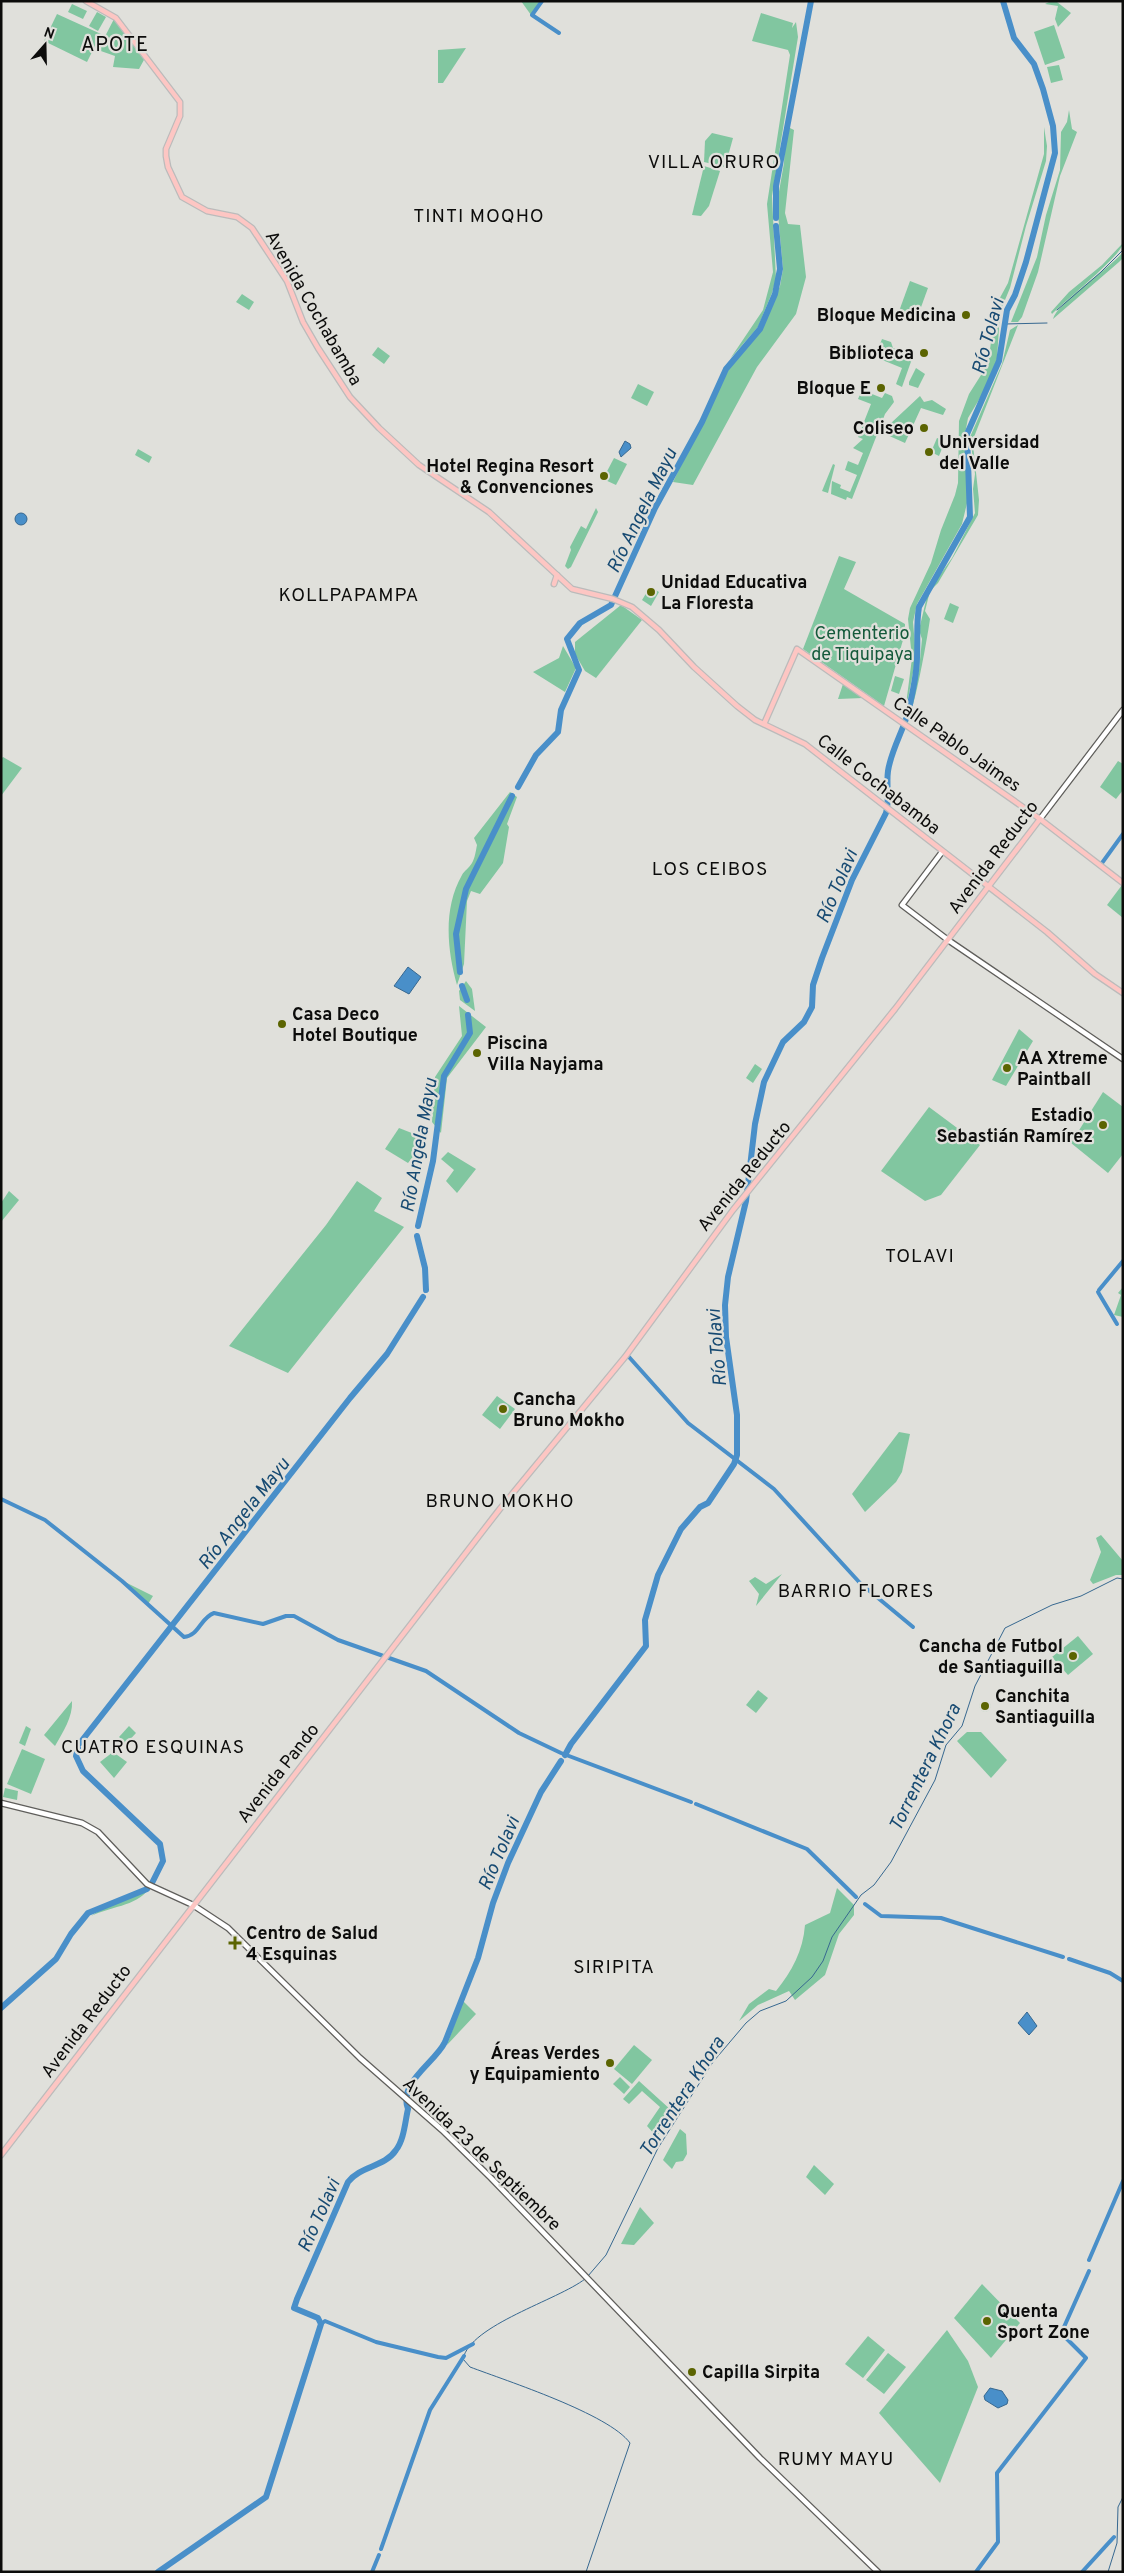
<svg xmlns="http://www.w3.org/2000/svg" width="1124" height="2573" viewBox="0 0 1124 2573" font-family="Overpass,sans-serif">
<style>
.green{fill:#81c6a0}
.water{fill:#498fc9;stroke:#376890}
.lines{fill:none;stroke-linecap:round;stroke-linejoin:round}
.stream{stroke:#376890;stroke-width:1}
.canal{stroke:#498fc9;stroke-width:4}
.river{stroke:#498fc9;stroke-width:6}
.secondary-casing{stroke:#5f5e5b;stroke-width:7}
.primary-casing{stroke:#bbb;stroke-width:7}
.secondary{stroke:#fff;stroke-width:4.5}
.primary{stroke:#fdc6c3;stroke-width:4.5}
.poi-dot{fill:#5b6401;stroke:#e0e0db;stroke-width:2}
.labels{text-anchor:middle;stroke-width:4.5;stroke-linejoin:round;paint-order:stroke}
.street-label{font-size:18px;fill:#0c0c0b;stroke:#e0e0db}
.poi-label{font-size:18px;font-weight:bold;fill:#0c0c0b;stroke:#e0e0db;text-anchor:start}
.park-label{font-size:18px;fill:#145a3b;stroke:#e0e0db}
.neighbourhood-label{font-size:19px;letter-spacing:1px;fill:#0c0c0b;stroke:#e0e0db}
.water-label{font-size:19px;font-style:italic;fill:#174a72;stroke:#e0e0db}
.quarter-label{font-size:20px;letter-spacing:1px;fill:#0c0c0b;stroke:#e0e0db}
</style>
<rect width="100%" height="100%" fill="#e0e0db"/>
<g class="green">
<path d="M521,1H542L531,15Z"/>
<path d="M1049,2H1057L1071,13L1058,27L1055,19L1058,6L1045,4Z"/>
<path d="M72,4L87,11L83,19L68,12Z"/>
<path d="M97,12L106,17L98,31L89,26Z"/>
<path d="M761,13L793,23L792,28L796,22L798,37L772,196L776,279L772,293L758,327L730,359L763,310L773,272L767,204L790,55L788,50L752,41Z"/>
<path d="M57,14L101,34L87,62L44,41Z"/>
<path d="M114,19L145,58L139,69L113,67L115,56L98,50Z"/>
<path d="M1054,25L1065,58L1045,65L1034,32Z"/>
<path d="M466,48L443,83H438V50Z"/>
<path d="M1059,65L1063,80L1051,83L1047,67Z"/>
<path d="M1069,110L1072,129L1077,132L1060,176L1038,272L1022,317L1018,322H1011L1037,257L1046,215L1060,170L1061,132L1067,122Z"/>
<path d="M788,127L794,130L785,213L788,224L800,225L806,277L796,314L757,367L693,485L673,482L725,376L733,362L762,330L780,286L783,269L777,203L784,163L785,137Z"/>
<path d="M1044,127L1047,146L1046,161L1026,226L1010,288L1000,312L997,359L986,388L968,418L965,434L968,499L962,524L917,604L913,622L916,657L904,720L912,658L908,619L910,608L931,563L941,530L955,495L958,483L959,421L969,394L988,364L996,305L1008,283L1044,154Z"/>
<path d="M712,133L733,138L725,167L704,162L705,141Z"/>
<path d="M704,166L720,171L709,206L701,216L692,215Z"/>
<path d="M1123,243C1123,254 1064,302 1052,314L1051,312L1069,292L1102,265Z"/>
<path d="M1123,252V258L1119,262L1053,319C1057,303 1109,269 1123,252Z"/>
<path d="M910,281L928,288L916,321L898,314Z"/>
<path d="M242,294L254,302L249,310L236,302Z"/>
<path d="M1018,325L974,437L973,445L979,500L978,515L938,583L930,591L925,611L930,619C928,634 914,716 906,722L913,703V691L919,670L922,639L919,630L928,592L952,558L975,513L973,489L975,474L970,437L1002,364L1010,330Z"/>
<path d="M882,339L891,342L893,348L913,356L902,387L896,384L902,368L875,357Z"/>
<path d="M378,347L390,356L384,364L372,355Z"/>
<path d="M916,368L925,374L918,388L909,385V382Z"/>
<path d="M638,384L654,392L647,406L631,398Z"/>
<path d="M862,390L882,398L885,393L892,396L894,402L885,414L852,499L847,497L846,500L831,494L832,481L841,485L840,488L850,492L857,475L845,470L848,461L858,465L863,453L853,448L863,439L858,437L871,404L858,399Z"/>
<path d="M920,396L924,402L932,400L946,409L943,415L921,408L905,443L885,434L890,424Z"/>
<path d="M937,438L945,441L939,456L931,452Z"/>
<path d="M138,449L152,457L149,463L135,455Z"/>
<path d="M614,458L627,464L616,485L603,479Z"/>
<path d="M833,464L835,465L828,493L822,491Z"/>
<path d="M596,508L598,512L571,567L568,569L565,566L571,550L570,547L581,526L586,529Z"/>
<path d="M839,556L856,562L844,589L905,624V633L884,706L803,649Z"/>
<path d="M650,587L659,592L651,606L642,600Z"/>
<path d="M950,603L959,607L953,623L944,619Z"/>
<path d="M621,605L642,620L596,678L585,671L575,654V642Z"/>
<path d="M563,646L576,668L565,692L533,672L559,658Z"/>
<path d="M895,676L904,679L899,694L891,691Z"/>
<path d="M843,684L863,698L838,699Z"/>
<path d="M3,757L22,768L1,796V759Z"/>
<path d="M1118,761L1123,764V790L1116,799L1100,787Z"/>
<path d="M510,792L517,797L507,824L509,827L503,863L480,894L471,891L467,901L464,964L457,985C447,950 443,908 462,875C464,871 469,868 472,863C475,858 476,850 477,845L474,838Z"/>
<path d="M1122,885L1123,886V918L1107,905Z"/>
<path d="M466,981L472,989L475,1011L460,1000L459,991Z"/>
<path d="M459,1006L486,1027L447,1078L441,1133L432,1122L435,1077L462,1036Z"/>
<path d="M1019,1029L1033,1041L1006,1086L992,1080Z"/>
<path d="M755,1064L762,1069L753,1083L746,1078Z"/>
<path d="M1103,1092L1123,1107V1154L1108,1173L1071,1143Z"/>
<path d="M929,1107L980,1145L941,1195L925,1201L881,1171Z"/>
<path d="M399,1128L427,1139L408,1163L385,1149Z"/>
<path d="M448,1152L476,1169L457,1193L446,1181L454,1170L441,1159Z"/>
<path d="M357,1181L382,1198L374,1211L404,1227L288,1373L229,1346L326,1225Z"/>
<path d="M9,1191L19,1200L1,1222V1203Z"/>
<path d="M1123,1287V1317L1114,1315L1121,1295L1118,1293Z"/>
<path d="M497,1396L515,1409L500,1429L482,1415Z"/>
<path d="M899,1432L910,1434L902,1472L896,1482L865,1512L852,1494Z"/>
<path d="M1101,1535L1123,1561V1575H1116L1093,1584L1090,1580L1101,1552L1096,1538Z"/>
<path d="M782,1574L756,1606L759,1594L749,1581L755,1577L766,1584Z"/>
<path d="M125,1582L153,1596L148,1604Z"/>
<path d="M1078,1636L1093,1654L1068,1675L1052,1657Z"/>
<path d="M758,1690L768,1698L756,1713L746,1705Z"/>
<circle cx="985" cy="1706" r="5.5"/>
<path d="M72,1701C73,1717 63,1732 55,1746L44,1735Z"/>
<path d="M26,1726L31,1729L25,1746L19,1743Z"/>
<path d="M129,1726L136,1733L126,1744L119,1737Z"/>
<path d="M967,1732H981L1007,1760L991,1778L957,1741Z"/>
<path d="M22,1749L45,1759L31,1794L7,1784Z"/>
<path d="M113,1752L127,1762L114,1778L100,1762Z"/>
<path d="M5,1788L18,1791L17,1800L3,1797Z"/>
<path d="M837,1888L854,1905V1915L839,1934L825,1975L795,2000L789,1991L758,2005L739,2021L749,2004L769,1989L776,1991C792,1971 803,1951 805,1925L830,1913Z"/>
<path d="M148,1890C136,1906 109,1907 91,1916L105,1907Z"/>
<path d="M463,2001L476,2014L447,2045Z"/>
<path d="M634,2045L652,2060L632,2084L614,2069Z"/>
<path d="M620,2077L630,2087L624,2094L613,2084Z"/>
<path d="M639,2081L671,2110L657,2137L647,2126L660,2107L642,2091L629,2104L623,2099Z"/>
<path d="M680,2129L686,2134L687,2154L683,2161L676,2162L672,2169L663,2160Z"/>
<path d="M814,2165L834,2184L825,2195L806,2177Z"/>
<path d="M640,2207L654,2223L634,2245L621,2244Z"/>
<path d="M982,2284L1020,2323L991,2358L954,2318Z"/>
<path d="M947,2330L968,2361L978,2387L940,2483L879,2413Z"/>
<path d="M868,2336L885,2350L863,2378L845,2364Z"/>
<path d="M888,2353L906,2367L884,2394L866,2380Z"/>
</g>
<g class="water">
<path d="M625,441L630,444L631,448L621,457L619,452Z"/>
<circle cx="21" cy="519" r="6"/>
<path d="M408,967L421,977L409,994L394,986Z"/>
<path d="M1027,2012L1037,2026L1029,2035L1018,2023Z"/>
<path d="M990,2388L1002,2391L1008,2400L1007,2404L998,2408L985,2400L984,2396Z"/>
</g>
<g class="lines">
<g class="stream">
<path d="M1057,310L1101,272L1123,250"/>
<path d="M1005,324L1047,323"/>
<path d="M588,2276L606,2255L658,2148L713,2062L746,2023L760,2011L786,2001L812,1977L823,1961L832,1937L861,1895L874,1885L891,1862L935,1780L946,1745L962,1726L975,1686L1005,1628L1052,1605L1081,1596L1117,1578L1123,1579"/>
<path d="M585,2279C558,2300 470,2325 463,2359L470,2367C507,2381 609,2414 630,2443L586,2572"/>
<path d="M1108,2572L1117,2543L1118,2507L1123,2497"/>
</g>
<g class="canal">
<path d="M542,1L532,15L559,33"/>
<path d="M1102,863L1123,834"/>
<path d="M1099,1290L1123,1261"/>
<path d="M1098,1292L1117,1324"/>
<path d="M629,1357L688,1423L774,1489L860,1583"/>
<path d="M1,1499L45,1520L122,1581L184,1637C199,1636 200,1618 214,1613L263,1624L286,1616H294L338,1640L426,1671L519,1733L561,1753L691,1802"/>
<path d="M866,1588L913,1627"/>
<path d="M696,1804L807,1849L856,1897"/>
<path d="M865,1904L881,1916L941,1918L1063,1957"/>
<path d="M1069,1959L1110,1973L1123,1981"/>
<path d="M1089,2260L1123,2181"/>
<path d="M321,2324L325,2321L376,2342L438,2357L446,2358L473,2344"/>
<path d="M1064,2327L1089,2271"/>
<path d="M381,2549L430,2410L464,2356"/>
<path d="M372,2572L379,2555"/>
<path d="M976,2572L998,2542L997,2473L1086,2358L1061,2333"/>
<path d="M1082,2572L1114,2537"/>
</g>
<g class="river">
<path d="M776,218V186L811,1"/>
<path d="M518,787L536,755L558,732L561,710L579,670L567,639L580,623L611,605L655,508L702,422L726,369L760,329L775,294L780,269L776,226"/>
<path d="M460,972L456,934L466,889L512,796"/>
<path d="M462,986L467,1000"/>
<path d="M418,1226L433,1161L444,1076L470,1033L468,1015"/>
<path d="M417,1236L425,1268L426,1290"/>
<path d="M80,1743L350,1398L387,1354L423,1297"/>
<path d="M78,1748L76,1756L83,1771L160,1844L163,1861L151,1885"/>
<path d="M565,1755L571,1744L646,1646L645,1620L658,1575L681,1529L700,1507L708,1503L734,1464L737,1455V1415L726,1337L725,1305L728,1277L746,1201L755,1124L764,1082L783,1042L804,1022L812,1007L813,985L822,958L852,880L886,813C890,798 886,785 888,771C891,751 902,733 908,713C912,696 917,675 917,657C918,640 916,624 919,607L970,517L967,434L999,361L1007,310L1015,295L1026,262L1055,153L1053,126L1043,89L1034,64L1014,38L1003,1"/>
<path d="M1,2008L56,1959L71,1934L88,1913L147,1889"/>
<path d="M158,2572L266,2497L321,2324L318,2318L294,2308L297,2299L348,2182C360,2166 385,2167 396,2150C404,2140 405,2122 408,2109C398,2082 435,2063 445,2042L478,1958L493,1903L508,1863L541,1792L561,1761"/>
</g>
<defs>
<g id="secondary">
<path d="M1040,819L1123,710"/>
<path d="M942,852L902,905L948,940L1123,1059"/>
<path d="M1,1803L82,1823L98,1832L147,1884L193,1905L228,1928L360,2058L442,2130L491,2178L760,2458L878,2572"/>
</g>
<g id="primary">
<path d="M86,1L116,18L180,102V116L166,149V156L168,167L182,197L207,211L237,217L252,228L287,281L303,322L318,348L350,397L379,428L419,465L489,512L572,589L613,599L632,607L659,630L694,667L737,706L755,720L805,744L1047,932L1095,974L1123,993"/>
<path d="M554,584L557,575"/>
<path d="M764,724L797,649L1040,819L1123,883"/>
<path d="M1,2155L499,1510L625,1357L733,1210L895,1009L1040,819"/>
</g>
</defs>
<use href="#secondary" class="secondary-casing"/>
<use href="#primary" class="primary-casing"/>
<use href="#secondary" class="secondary"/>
<use href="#primary" class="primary"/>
</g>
<g class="poi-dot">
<circle cx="966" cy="315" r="5"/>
<circle cx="924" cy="353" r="5"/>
<circle cx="881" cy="388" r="5"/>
<circle cx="924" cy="428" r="5"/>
<circle cx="929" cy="452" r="5"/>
<circle cx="604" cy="476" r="5"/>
<circle cx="651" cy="592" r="5"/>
<circle cx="282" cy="1024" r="5"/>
<circle cx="477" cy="1053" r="5"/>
<circle cx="1007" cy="1068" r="5"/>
<circle cx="1103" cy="1125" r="5"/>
<circle cx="503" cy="1409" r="5"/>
<circle cx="1073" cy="1656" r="5"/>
<circle cx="985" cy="1706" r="5"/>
<path d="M232.5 1935.5h5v5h5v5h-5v5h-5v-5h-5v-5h5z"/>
<circle cx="610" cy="2063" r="5"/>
<circle cx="987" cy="2321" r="5"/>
<circle cx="692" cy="2372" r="5"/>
</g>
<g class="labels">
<g class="street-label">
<text transform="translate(314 308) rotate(60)" y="6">Avenida Cochabamba</text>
<text transform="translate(957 744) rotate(35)" y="6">Calle Pablo Jaimes</text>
<text transform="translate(879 784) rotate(38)" y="6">Calle Cochabamba</text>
<text transform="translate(993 857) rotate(-53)" y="6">Avenida Reducto</text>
<text transform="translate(744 1176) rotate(-51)" y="6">Avenida Reducto</text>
<text transform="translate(278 1773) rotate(-52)" y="6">Avenida Pando</text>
<text transform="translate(86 2021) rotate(-53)" y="6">Avenida Reducto</text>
<text transform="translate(482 2154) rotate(44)" y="6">Avenida 23 de Septiembre</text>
</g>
<g class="poi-label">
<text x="956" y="321" text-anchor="end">Bloque Medicina</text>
<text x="914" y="359" text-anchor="end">Biblioteca</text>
<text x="871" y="394" text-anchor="end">Bloque E</text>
<text x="914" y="434" text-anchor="end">Coliseo</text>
<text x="939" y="448">Universidad<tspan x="939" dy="21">del Valle</tspan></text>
<text x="594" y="472" text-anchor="end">Hotel Regina Resort<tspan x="594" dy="21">&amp; Convenciones</tspan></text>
<text x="661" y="588">Unidad Educativa<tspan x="661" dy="21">La Floresta</tspan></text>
<text x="292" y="1020">Casa Deco<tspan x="292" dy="21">Hotel Boutique</tspan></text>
<text x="487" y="1049">Piscina<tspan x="487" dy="21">Villa Nayjama</tspan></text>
<text x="1017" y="1064">AA Xtreme<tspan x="1017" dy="21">Paintball</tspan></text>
<text x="1093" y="1121" text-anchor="end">Estadio<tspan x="1093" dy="21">Sebastián Ramírez</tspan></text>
<text x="513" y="1405">Cancha<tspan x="513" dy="21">Bruno Mokho</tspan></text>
<text x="1063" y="1652" text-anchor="end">Cancha de Futbol<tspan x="1063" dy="21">de Santiaguilla</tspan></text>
<text x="995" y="1702">Canchita<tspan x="995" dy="21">Santiaguilla</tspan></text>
<text x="246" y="1939">Centro de Salud<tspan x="246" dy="21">4 Esquinas</tspan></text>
<text x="600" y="2059" text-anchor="end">Áreas Verdes<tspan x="600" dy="21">y Equipamiento</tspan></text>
<text x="997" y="2317">Quenta<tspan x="997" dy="21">Sport Zone</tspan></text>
<text x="702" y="2378">Capilla Sirpita</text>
</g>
<g class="park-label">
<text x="862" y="639">Cementerio<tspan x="862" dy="21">de Tiquipaya</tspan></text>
</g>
<g class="neighbourhood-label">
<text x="714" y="168">VILLA ORURO</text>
<text x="479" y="222">TINTI MOQHO</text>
<text x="349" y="601">KOLLPAPAMPA</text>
<text x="710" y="875">LOS CEIBOS</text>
<text x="920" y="1262">TOLAVI</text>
<text x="500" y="1507">BRUNO MOKHO</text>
<text x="856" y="1597">BARRIO FLORES</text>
<text x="153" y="1753">CUATRO ESQUINAS</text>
<text x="614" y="1973">SIRIPITA</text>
<text x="836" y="2465">RUMY MAYU</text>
</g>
<g class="water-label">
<text transform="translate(987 336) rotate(-75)" y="7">Río Tolavi</text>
<text transform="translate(641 510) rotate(-64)" y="7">Río Angela Mayu</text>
<text transform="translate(836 886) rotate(-67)" y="7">Río Tolavi</text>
<text transform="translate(418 1145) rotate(-80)" y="7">Río Angela Mayu</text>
<text transform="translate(716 1348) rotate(-95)" y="7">Río Tolavi</text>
<text transform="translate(243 1513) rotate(-52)" y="7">Río Angela Mayu</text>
<text transform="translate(924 1767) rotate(-64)" y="7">Torrentera Khora</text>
<text transform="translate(498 1853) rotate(-67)" y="7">Río Tolavi</text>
<text transform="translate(681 2096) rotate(-57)" y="7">Torrentera Khora</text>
<text transform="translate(318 2215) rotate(-66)" y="7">Río Tolavi</text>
</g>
<g class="quarter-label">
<text x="115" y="51">APOTE</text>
</g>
</g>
<rect width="1124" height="2573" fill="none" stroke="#0c0c0b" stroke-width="5"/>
<g transform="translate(45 45) rotate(20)" stroke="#e0e0db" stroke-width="4" paint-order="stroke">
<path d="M0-4L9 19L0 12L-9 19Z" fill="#0c0c0b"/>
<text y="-8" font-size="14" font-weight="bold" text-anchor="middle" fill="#0c0c0b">N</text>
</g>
</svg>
